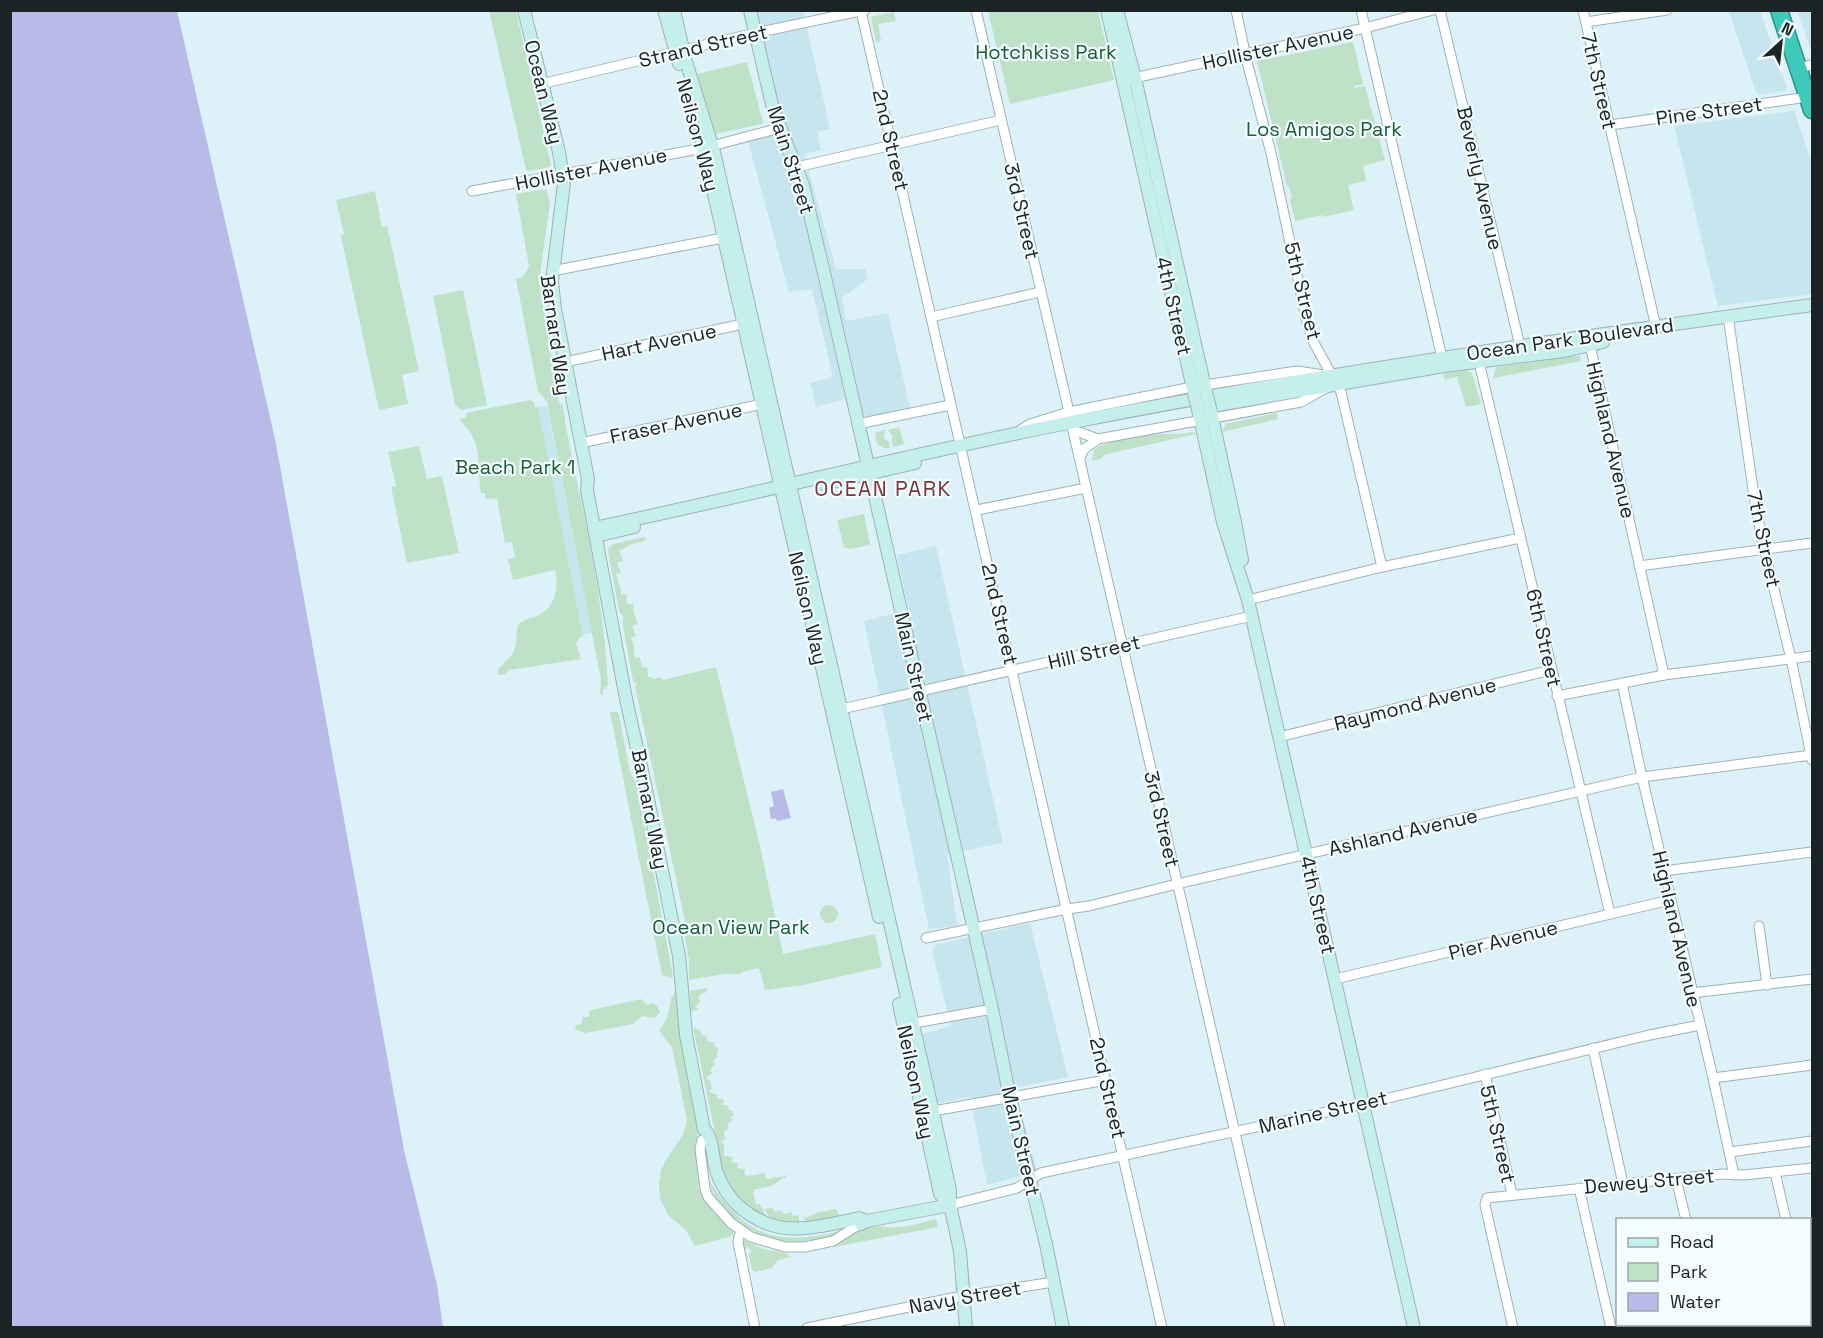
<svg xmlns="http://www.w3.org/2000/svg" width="1823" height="1338" viewBox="0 0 1823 1338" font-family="'Space Grotesk',sans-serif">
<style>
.built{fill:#c7e5ee}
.green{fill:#bfe1c7}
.water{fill:#b8bae7}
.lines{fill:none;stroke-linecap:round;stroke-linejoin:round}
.street-casing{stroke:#9db2b8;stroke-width:11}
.secondary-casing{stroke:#9db2b8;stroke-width:14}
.highway-casing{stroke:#319086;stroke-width:19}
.street{stroke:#fff;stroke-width:9}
.secondary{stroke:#c5efeb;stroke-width:12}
.highway{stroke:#3dcabb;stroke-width:16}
.secondary-bridge-casing{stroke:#9db2b8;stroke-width:14;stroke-linecap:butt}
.secondary-bridge{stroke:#c5efeb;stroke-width:12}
.labels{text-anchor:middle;stroke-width:4.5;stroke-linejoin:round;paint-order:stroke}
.street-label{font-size:20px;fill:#1b2325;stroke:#f3fcff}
.park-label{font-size:20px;fill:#195b32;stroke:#f3fcff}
.neighbourhood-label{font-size:21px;letter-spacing:1.5px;fill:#7c3436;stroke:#f3fcff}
</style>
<rect width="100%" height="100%" fill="#dcf1f8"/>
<g class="built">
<path d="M1738,10L1760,11L1787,88L1785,91L1757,95L1729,12Z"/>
<path d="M742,11H803L830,129L817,132L821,150L804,154L836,269H865L868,279L842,298L846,321L888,313L910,409L863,418L858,395L816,407L810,383L833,377L812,289L789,292L748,141L774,134Z"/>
<path d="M1797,11H1812V53Z"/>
<path d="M1794,111L1812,164V294L1718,306L1674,126Z"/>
<path d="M547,406L592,633L583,635L538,407Z"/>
<path d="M936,546L1003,843L947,854L957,923L956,926L929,929L864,621L909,610L897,555Z"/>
<path d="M1030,923L1068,1077L1015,1088L1037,1172L987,1185L970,1097L939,1103L936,1101L922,1034L951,1026L932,952L935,945Z"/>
</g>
<g class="green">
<path d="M489,11H516L551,165L547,168L528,171L526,169Z"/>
<path d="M988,11H1098L1114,80L1010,104Z"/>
<path d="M894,12L896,21L878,24L881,41L876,43L871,17Z"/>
<path d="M1353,42L1363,84L1354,86L1355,88L1365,86L1385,160L1363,166L1366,181L1348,185L1354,210L1324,217L1323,215L1295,221L1290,199L1292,198L1289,187L1287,186L1257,61Z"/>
<path d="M747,62L763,122L762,124L715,134L697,74Z"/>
<path d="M546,189L550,203L539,281L559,401L560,404L563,405L565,422C582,509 604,597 608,685L603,690V695L600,694L601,680L547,402L538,391L516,279L523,277L529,266L516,194Z"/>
<path d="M375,191L382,227L387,226L419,371L402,375L408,404L379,410L341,236L344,234L336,200Z"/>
<path d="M463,290L487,405L461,410L455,404L433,296Z"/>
<path d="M1577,356H1580L1581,361L1493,378L1496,367Z"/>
<path d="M1466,370L1472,373L1481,404L1466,407L1457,377L1445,380L1443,374Z"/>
<path d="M530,400L534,402L535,408L538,407L583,636L580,637L576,643L581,659L509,670L506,674L498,675V669L512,655L515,648L518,625C524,618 531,619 539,615C556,607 559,586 555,570L513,580L508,559L515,558L512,542L505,543L497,498L486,499L485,493H481C476,464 485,443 459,420L466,417V413Z"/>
<path d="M1277,413L1278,419L1222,432L1226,424Z"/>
<path d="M899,427L904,444L893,447L891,441L893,437L888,430Z"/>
<path d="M885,430L884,438L889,442L890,448H884L877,444L875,433Z"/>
<path d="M1192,432L1196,434L1103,455V458L1092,461L1094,449C1111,439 1149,434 1169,434C1178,433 1182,435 1192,432Z"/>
<path d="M419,446L427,479L442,476L459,553L407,563L391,487L396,486L388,452Z"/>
<path d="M864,514L870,545L850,549L844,547L837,520Z"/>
<path d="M645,537V541L632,544L619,551L623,561L617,563L621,573L616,574L621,590V595L626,594L627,604H633L634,609L633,610L638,624L632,626L636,636L630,638L633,642L635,658L640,657L642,668L647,667L648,677H652L653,679L661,677L663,680L716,667L760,846L783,954L875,934L882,967L803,985L765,990L759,968L742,972L740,974H725L689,980V960L684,933L686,926L635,686L637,685L633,681L622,621L624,618L619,611L608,552L609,547L613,544Z"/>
<path d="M610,712H617L619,715L630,772L637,785L673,976L672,978L662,975Z"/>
<circle cx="829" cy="914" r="9"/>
<path d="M707,988V992L701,994L698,998L701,1001L695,1007L699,1009L691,1012L690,991Z"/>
<path d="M675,992L698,1128L697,1139L701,1174L698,1187L710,1208L734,1232L732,1236L695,1246L686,1230L668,1215L660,1199L659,1183L661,1170L666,1160L683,1135L687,1120L672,1047L659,1031L667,1018L671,999Z"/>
<path d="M641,999L647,1005L652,1003L657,1005L660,1012L655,1018L642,1016L633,1024L591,1032L584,1033L575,1029L576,1025L581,1024L583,1017H589V1011L592,1010Z"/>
<path d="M693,1027L701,1031V1035L706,1036L708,1041L715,1043L714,1046L718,1048V1051L716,1054L718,1056L713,1061L715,1064L710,1070L712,1073L706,1078L710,1081L712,1088L709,1092L718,1095L716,1098L724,1100L723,1105H727L730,1111H733L734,1115L730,1117L733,1120L727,1124L729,1128L724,1132L725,1139L721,1142L724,1144V1156L732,1157L731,1162L738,1163L737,1168L745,1169L744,1174L748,1176L766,1173L764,1176L768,1179L789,1175L771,1186L753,1190L756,1205L760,1204L767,1219C744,1204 734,1197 723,1171Z"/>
<path d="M709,1180C746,1238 778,1247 844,1230C838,1237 827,1237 818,1239C809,1240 799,1242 790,1242C756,1239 717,1215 709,1180Z"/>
<path d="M772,1208L775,1212L781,1210L784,1214L791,1212L793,1216L799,1215V1222L771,1220L764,1209Z"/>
<path d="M836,1209L840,1217L813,1223L806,1222L802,1213L806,1218L819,1212Z"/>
<path d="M936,1219L938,1227L834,1247C844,1243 851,1233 861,1229C874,1224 886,1228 899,1227C911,1226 924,1222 936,1219Z"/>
<path d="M744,1240L763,1249L786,1253L791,1257L778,1260L772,1268L755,1272L752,1270L749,1255L752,1250L747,1247L743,1252L742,1244Z"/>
</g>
<g class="water">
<path d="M10,11H177L275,439L404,1150L437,1285L443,1327H11Z"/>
<path d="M783,789L791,818L777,821L776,818L771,819L769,808L774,806L771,792Z"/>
</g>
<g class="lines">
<defs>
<g id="street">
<path d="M976,10L1069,412"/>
<path d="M1236,10L1247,62L1271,153L1307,322L1314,343L1341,392L1382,567"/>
<path d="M1361,10L1443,362"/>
<path d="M1440,10L1520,346"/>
<path d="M1583,10L1656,327"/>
<path d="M861,11L1162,1328"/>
<path d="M1586,22L1667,10"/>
<path d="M1798,68L1812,65"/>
<path d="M1129,79L1365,28L1433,10"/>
<path d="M541,84L755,33L865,10"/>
<path d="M1610,125L1808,97"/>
<path d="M797,167L1001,120"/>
<path d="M472,191L704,148L780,128"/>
<path d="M552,271L728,237"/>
<path d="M1728,316L1754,496L1762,540L1791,659L1812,760"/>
<path d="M931,317L1040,292"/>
<path d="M1590,345L1664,675"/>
<path d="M565,362L748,323"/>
<path d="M1479,362L1610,914"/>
<path d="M1071,422L1280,1328"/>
<path d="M858,424L950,405"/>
<path d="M1073,430L1098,439"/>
<path d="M1019,431L1030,424L1069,412L1192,387L1297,371L1324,375"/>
<path d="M581,443L767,403"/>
<path d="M1080,458L1084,449L1098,439L1301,402L1326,388"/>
<path d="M977,510L1086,488"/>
<path d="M1639,566L1812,543"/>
<path d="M1248,600L1382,567L1520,538"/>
<path d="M1622,683L1642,777L1713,1078L1734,1175"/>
<path d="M1557,696L1664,675L1812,656"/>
<path d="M837,710L1252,616"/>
<path d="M1279,737L1551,670"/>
<path d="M1664,871L1812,852"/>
<path d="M1759,926L1767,985"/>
<path d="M926,938L1067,909L1089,906L1177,884L1642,777L1812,755"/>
<path d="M1335,979L1670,900"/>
<path d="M1692,993L1812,979"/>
<path d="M909,1024L992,1009"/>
<path d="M1593,1048L1623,1184"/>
<path d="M1485,1074L1512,1194"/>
<path d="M1713,1078L1812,1065"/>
<path d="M928,1112L1106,1080"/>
<path d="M702,1140L700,1149L705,1189L708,1197L731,1223L751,1237L785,1247H805L833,1241L860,1224"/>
<path d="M1730,1152L1812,1141"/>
<path d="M1775,1172L1786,1220"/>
<path d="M1676,1179L1686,1220"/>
<path d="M1579,1188L1611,1328"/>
<path d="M950,1205L1017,1188L1041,1173L1364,1104L1645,1036L1700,1025"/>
<path d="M742,1232L739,1236L738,1242L755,1328"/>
<path d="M1710,1324V1328"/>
<path d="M1810,1324V1328"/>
<path d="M807,1328L952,1298L1053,1282"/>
<path d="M1513,1328L1485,1205L1487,1198L1722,1174L1744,1175L1812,1168"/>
</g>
<g id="secondary">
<path d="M524,10L559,152L564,183L552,282L555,309L588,479L587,490L626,699L645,784L679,956L686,1035L704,1129C714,1139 712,1159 717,1173C730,1209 766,1232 804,1228C823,1227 841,1222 859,1218L867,1221"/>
<path d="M664,10L679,64"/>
<path d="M674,10L685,58L714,152L933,1112L950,1190V1205L960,1251L966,1328"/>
<path d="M750,10L773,109L803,185L824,273L992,1009L1010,1098L1046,1244L1063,1328"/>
<path d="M1107,10L1194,393"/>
<path d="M1117,10L1135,78L1206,392"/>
<path d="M700,133L879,917"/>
<path d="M1200,408L1444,366L1564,351L1603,342"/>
<path d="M1211,412L1235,522L1242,560"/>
<path d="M1199,414L1223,522L1248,600L1414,1328"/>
<path d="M824,484L915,463"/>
<path d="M594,528C753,495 909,454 1068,423C1315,374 1564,339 1812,305"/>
<path d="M596,536L634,527"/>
<path d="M899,1004L940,1194L950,1205"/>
<path d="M861,1224L867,1221L950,1205"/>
</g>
<path id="highway" d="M1779,10L1812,110"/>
</defs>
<use href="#street" class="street-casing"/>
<use href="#secondary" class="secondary-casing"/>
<use href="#highway" class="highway-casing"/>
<use href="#street" class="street"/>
<use href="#secondary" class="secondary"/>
<use href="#highway" class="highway"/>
<defs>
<g id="secondary-bridge">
<path d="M1206,392L1211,412"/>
<path d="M1194,393L1199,414"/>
</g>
</defs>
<use href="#secondary-bridge" class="secondary-bridge-casing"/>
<use href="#secondary-bridge" class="secondary-bridge"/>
</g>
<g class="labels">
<g class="street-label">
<text transform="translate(703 46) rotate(-13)" y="7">Strand Street</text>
<text transform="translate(1278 47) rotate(-12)" y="7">Hollister Avenue</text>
<text transform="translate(1599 81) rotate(77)" y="7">7th Street</text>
<text transform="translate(544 92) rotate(76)" y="7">Ocean Way</text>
<text transform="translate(1709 111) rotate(-8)" y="7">Pine Street</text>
<text transform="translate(698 135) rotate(75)" y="7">Neilson Way</text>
<text transform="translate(891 140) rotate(77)" y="7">2nd Street</text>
<text transform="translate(791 160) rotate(72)" y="7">Main Street</text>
<text transform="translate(591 169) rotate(-11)" y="7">Hollister Avenue</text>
<text transform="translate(1480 178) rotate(77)" y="7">Beverly Avenue</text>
<text transform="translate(1022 211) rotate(77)" y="7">3rd Street</text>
<text transform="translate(1303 291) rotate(76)" y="7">5th Street</text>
<text transform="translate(1174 306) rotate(77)" y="7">4th Street</text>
<text transform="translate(556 335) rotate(82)" y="7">Barnard Way</text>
<text transform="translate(1570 339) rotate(-8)" y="7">Ocean Park Boulevard</text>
<text transform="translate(659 342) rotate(-12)" y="7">Hart Avenue</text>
<text transform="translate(676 423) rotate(-12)" y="7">Fraser Avenue</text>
<text transform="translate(1611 440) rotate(77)" y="7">Highland Avenue</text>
<text transform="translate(1764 539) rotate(78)" y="7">7th Street</text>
<text transform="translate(808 608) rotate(77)" y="7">Neilson Way</text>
<text transform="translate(1000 614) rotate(77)" y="7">2nd Street</text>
<text transform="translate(1544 638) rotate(77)" y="7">6th Street</text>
<text transform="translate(1094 652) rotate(-13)" y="7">Hill Street</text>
<text transform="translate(914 667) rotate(77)" y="7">Main Street</text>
<text transform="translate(1415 704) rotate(-14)" y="7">Raymond Avenue</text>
<text transform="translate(650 809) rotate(79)" y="7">Barnard Way</text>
<text transform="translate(1162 819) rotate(77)" y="7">3rd Street</text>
<text transform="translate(1403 832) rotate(-13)" y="7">Ashland Avenue</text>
<text transform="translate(1318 905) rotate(77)" y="7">4th Street</text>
<text transform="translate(1677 929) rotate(77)" y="7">Highland Avenue</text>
<text transform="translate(1503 940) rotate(-14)" y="7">Pier Avenue</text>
<text transform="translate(916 1082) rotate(78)" y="7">Neilson Way</text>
<text transform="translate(1108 1088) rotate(77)" y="7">2nd Street</text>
<text transform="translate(1323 1112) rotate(-13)" y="7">Marine Street</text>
<text transform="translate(1498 1134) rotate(77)" y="7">5th Street</text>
<text transform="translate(1021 1141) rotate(77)" y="7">Main Street</text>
<text transform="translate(1649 1181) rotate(-5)" y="7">Dewey Street</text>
<text transform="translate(965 1297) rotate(-10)" y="7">Navy Street</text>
</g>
<g class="park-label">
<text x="1046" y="59">Hotchkiss Park</text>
<text x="1324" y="136">Los Amigos Park</text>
<text x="515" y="474">Beach Park 1</text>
<text x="731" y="934">Ocean View Park</text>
</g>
<g class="neighbourhood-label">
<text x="883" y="496">OCEAN PARK</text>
</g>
</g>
<rect width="1823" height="1338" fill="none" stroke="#1b2325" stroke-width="24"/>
<rect x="1616" y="1218" width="195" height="108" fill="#f3fcff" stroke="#9da5a8" stroke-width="1.5"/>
<rect x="1628" y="1238" width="30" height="9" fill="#c5efeb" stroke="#9da5a8" stroke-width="1.5"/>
<text x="1670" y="1248" font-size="18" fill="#1b2325">Road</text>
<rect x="1628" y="1263" width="30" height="18" fill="#bfe1c7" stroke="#9da5a8" stroke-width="1.5"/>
<text x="1670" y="1278" font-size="18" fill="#1b2325">Park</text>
<rect x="1628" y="1293" width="30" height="18" fill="#b8bae7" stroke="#9da5a8" stroke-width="1.5"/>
<text x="1670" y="1308" font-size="18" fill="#1b2325">Water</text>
<g transform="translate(1781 42) rotate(27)" stroke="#f3fcff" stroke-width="4.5" paint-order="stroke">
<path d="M0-4.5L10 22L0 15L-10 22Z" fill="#1b2325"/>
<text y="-9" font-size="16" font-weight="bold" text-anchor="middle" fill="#1b2325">N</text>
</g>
</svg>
